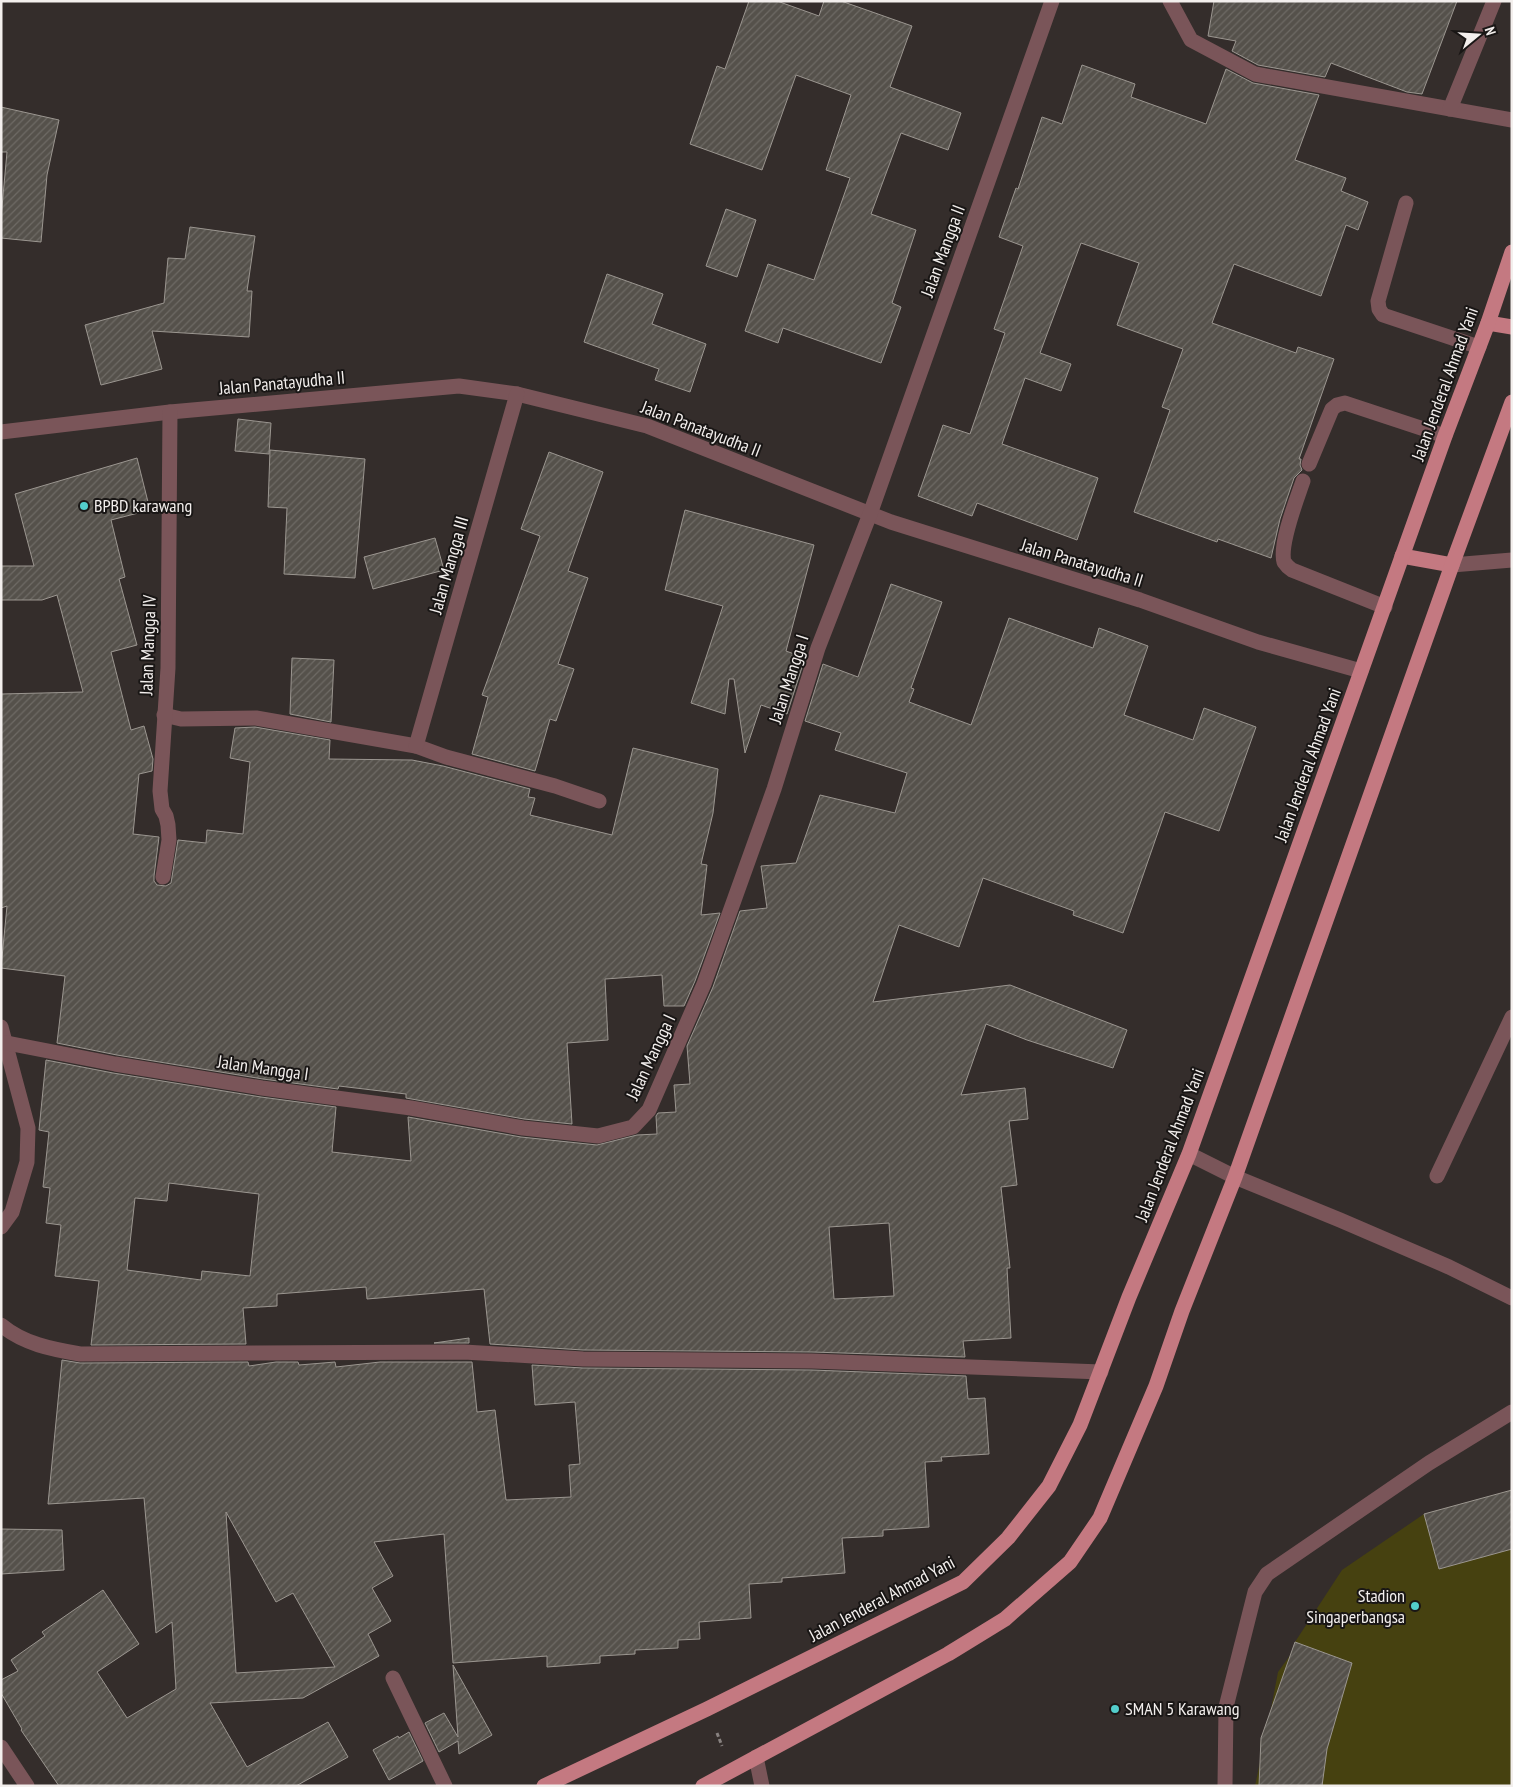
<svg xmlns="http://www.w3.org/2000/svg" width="1513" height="1787" viewBox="0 0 1513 1787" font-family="'PT Sans Narrow',sans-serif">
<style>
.green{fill:#464110}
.building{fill:url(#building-hatch);stroke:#9b9690;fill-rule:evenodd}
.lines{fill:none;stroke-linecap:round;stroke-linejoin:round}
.path{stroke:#888280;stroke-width:3;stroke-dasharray:4 2.5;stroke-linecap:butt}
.minor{stroke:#7a5559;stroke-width:15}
.major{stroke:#c47981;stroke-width:15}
.poi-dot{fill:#53cdcb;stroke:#191615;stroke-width:2}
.labels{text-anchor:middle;stroke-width:4;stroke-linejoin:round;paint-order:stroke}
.street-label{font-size:18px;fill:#f3efed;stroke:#191615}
.poi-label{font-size:18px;fill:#f3efed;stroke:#191615;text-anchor:start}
</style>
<defs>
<pattern id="building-hatch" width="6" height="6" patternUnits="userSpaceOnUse" patternTransform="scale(1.25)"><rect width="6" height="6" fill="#55514b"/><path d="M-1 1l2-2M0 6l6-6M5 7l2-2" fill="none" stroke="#6e6a65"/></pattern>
</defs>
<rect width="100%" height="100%" fill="#342d2b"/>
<path class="green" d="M1512,1490V1786H1255L1260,1762L1261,1738L1270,1714L1278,1672L1291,1654L1295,1642L1342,1570L1424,1514Z"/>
<g class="building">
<path d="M749,1H777L819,16L824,1H841L912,26L890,87L961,113L948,150L901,133L871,214L916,230L892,303L901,307L881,363L783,328L778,343L745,331L768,264L814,280L850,178L826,170L851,95L796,75L762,170L690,144L717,66L725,69Z"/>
<path d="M1214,1H1457L1422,94L1407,92L1331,63L1325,77L1258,65L1232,51L1236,41L1208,36Z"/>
<path d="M1082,65L1135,84L1131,97L1206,124L1226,69L1253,83L1319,95L1295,160L1346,178L1341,191L1368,202L1358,230L1346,225L1321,296L1234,264L1212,323L1296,353L1298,347L1334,359L1299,459H1301L1300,465L1302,470L1294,478L1280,519L1271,558L1218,539L1217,542L1134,512L1170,410L1162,407L1183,349L1117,325L1139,263L1081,243L1040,353L1071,364L1061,391L1025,378L1002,444L1098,478L1077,540L977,503L972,516L918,496L943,425L970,434L1005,333L994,329L1023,246L999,237L1016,188L1018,189L1042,117L1062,124Z"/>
<path d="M1,107L59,120L47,175L41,242L1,238V218L7,152H1Z"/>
<path d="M726,209L756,220L737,277L706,266Z"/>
<path d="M190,227L255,236L247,291H252L249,337L152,331L162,369L101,385L85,325L164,303L168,258L185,259Z"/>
<path d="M607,274L663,294L652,324L706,344L690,392L655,380L659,369L584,342Z"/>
<path d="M238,419L271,423L269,454L235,451Z"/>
<path d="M270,450L365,459L355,578L284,574L287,508L268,507Z"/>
<path d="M549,452L603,472L568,571L588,578L558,664L574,669L556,721L550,719L535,771L472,754L488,697L482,695L540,536L521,529Z"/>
<path d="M137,458L150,510L111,520L125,577L119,579L137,645L111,652L131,730L144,726L153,759L152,771L139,774L133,834L159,837L154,876V881L157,885L166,886L171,883L178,840L206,843L207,830L243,834L250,762L230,758L235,728L255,727L330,740L329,759L412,760L443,766L530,789L528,797L535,798L530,815L612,835L633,748L718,769L713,813L701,864L707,865L701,915L720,913L695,981L684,1006H664L662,975L605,979L608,1040L567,1043L572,1124L524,1119L406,1098V1094L339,1086L338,1089L263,1079L117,1055L57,1043L65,976L1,968L7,906L1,908V694L83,692L57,595L42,600H1V566H34L15,494Z"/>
<path d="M685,510L814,545L786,651L805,658L787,714L761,705L745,753L734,679H729L725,714L691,703L723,606L665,590Z"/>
<path d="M435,538L444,570L373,589L364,557Z"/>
<path d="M891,584L942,602L911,688L914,689L909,702L971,725L1009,618L1093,648L1099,628L1148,646L1124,715L1193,740L1204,708L1256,727L1219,831L1165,812L1123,933L1073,915L1074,911L983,878L959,947L899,925L873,1002L1010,985L1127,1030L1113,1068L1027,1040L986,1024L961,1095L1025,1088L1028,1119L1009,1121L1017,1185L1001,1187L1010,1268H1007L1011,1338L963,1341L965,1357L812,1352L583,1350L490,1344L484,1289L367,1299L366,1287L277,1294V1306L243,1308L246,1344L91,1345L99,1281L55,1276L61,1225L46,1223L50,1188L43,1187L49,1132L39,1130L46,1060L113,1073L261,1097L336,1107L332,1152L411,1161L408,1117L521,1137L597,1145L637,1135L657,1134L656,1116L658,1113L676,1112L674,1085L690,1084L687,1046L713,987L740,911L767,908L761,866L796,863L820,795L895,813L907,773L835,750L841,733L805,721L823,664L858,677ZM169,1183L259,1194L250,1276L202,1271L201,1280L127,1270L135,1198L167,1201ZM889,1223L894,1296L834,1299L829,1227Z"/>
<path d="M292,658L334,660L331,722L290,714Z"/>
<path d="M469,1338V1343H434Z"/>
<path d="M62,1360L80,1363L248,1362L249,1366L276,1362H298L299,1365L335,1362L336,1367L380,1362H472L477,1412L495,1410L506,1500L571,1497L569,1465L580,1464L575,1402L535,1405L532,1365L583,1368L812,1370L966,1376L968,1399L985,1398L989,1454L941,1457L942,1461L925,1462L929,1527L883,1530V1536L842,1538L845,1573L782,1578V1582L749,1584L751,1618L699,1622L700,1639L678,1640V1648L635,1650V1654L600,1656V1663L547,1667V1656L453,1663L444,1534L374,1542L393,1576L372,1588L391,1621L368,1634L379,1656L303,1698L210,1703L247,1767L328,1722L348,1757L296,1786H59L21,1730L22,1729L1,1693V1680L18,1671L11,1660L45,1636L42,1632L103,1590L139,1644L97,1672L127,1718L176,1689L172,1622L156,1633L144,1498L48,1504ZM226,1512L276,1602L293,1593L335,1667L236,1673Z"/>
<path d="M1512,1490V1549L1439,1569L1424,1514Z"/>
<path d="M1,1529L62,1530L64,1570L1,1574Z"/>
<path d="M1295,1642L1352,1663L1327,1749L1322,1786H1259L1261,1738Z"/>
<path d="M453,1665L492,1735L459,1754L458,1741L439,1752L425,1723L444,1713L458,1737Z"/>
<path d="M409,1732L423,1761L389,1780L373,1750L398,1736L399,1738Z"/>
</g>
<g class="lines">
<path class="path" d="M717,1733L722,1746"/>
<g class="minor">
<path d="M1170,1L1191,40L1255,74L1512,120"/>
<path d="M1450,109L1494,1"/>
<path d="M1406,203L1378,301L1379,309L1383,315L1479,347"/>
<path d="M1,432L170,412L459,386L517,394L647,426L891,522L1140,600L1258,642L1361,671"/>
<path d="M1309,464L1332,409L1337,405L1345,403L1445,436"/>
<path d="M1303,481C1297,499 1279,544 1284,562C1286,565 1289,568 1292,570L1385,607"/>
<path d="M1452,565L1512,560"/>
<path d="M164,715L181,719L256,718L416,746L446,757L555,786L599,801"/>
<path d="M416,746L517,394"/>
<path d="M163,877L169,840L168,825L166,816L162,809L160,791L168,668L170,412"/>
<path d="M1,1027L28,1128L27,1162L12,1212L1,1227"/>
<path d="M7,1043L115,1064L262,1088L411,1108L523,1128L598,1136L633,1127L649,1110L704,984L774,789L818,648L870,514L1052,1"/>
<path d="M1189,1154L1235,1177L1340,1220L1449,1267L1512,1298"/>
<path d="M1437,1176L1512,1017"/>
<path d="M1,1325C24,1344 51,1349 80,1354L464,1352L583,1359L812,1361L1101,1372"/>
<path d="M393,1678L445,1786"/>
<path d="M1,1747L27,1786"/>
<path d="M756,1757L762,1786"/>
<path d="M1225,1786L1226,1707L1255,1592L1267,1574L1429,1463L1512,1412"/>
</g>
<g class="major">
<path d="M1488,323L1512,327"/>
<path d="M1402,556L1452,565"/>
<path d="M544,1786L707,1709L963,1582L1008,1538L1049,1486L1080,1425L1129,1297L1189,1154L1445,436L1488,323L1512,252"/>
<path d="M703,1786L948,1654L1005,1619L1070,1562L1100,1518L1156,1386L1182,1311L1235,1177L1452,565L1512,402"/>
</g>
</g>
<g class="poi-dot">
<circle cx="84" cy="506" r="5"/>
<circle cx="1415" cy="1606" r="5"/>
<circle cx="1115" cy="1709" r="5"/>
</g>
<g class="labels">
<g class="street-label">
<text transform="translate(943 251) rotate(-70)" y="6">Jalan Mangga II</text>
<text transform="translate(282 383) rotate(-5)" y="6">Jalan Panatayudha II</text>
<text transform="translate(1445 384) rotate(-70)" y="6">Jalan Jenderal Ahmad Yani</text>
<text transform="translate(701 429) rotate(21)" y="6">Jalan Panatayudha II</text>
<text transform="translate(1082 563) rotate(17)" y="6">Jalan Panatayudha II</text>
<text transform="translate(449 565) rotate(-74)" y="6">Jalan Mangga III</text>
<text transform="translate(148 645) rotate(-88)" y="6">Jalan Mangga IV</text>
<text transform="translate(789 679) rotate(-72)" y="6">Jalan Mangga I</text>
<text transform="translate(1308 765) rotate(-70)" y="6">Jalan Jenderal Ahmad Yani</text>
<text transform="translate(651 1057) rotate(-65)" y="6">Jalan Mangga I</text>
<text transform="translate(263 1068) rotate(8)" y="6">Jalan Mangga I</text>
<text transform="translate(1170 1145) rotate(-69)" y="6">Jalan Jenderal Ahmad Yani</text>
<text transform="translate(882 1599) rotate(-28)" y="6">Jalan Jenderal Ahmad Yani</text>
</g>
<g class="poi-label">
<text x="94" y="512">BPBD karawang</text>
<text x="1405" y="1602" text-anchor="end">Stadion<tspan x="1405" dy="21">Singaperbangsa</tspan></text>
<text x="1125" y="1715">SMAN 5 Karawang</text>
</g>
</g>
<rect width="1513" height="1787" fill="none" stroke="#f3efed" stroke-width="5"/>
<g transform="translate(1478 35) rotate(72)" stroke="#191615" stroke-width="4" paint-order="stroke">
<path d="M0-4L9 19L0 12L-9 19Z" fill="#f3efed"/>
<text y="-8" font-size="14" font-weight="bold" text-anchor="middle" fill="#f3efed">N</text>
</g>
</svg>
